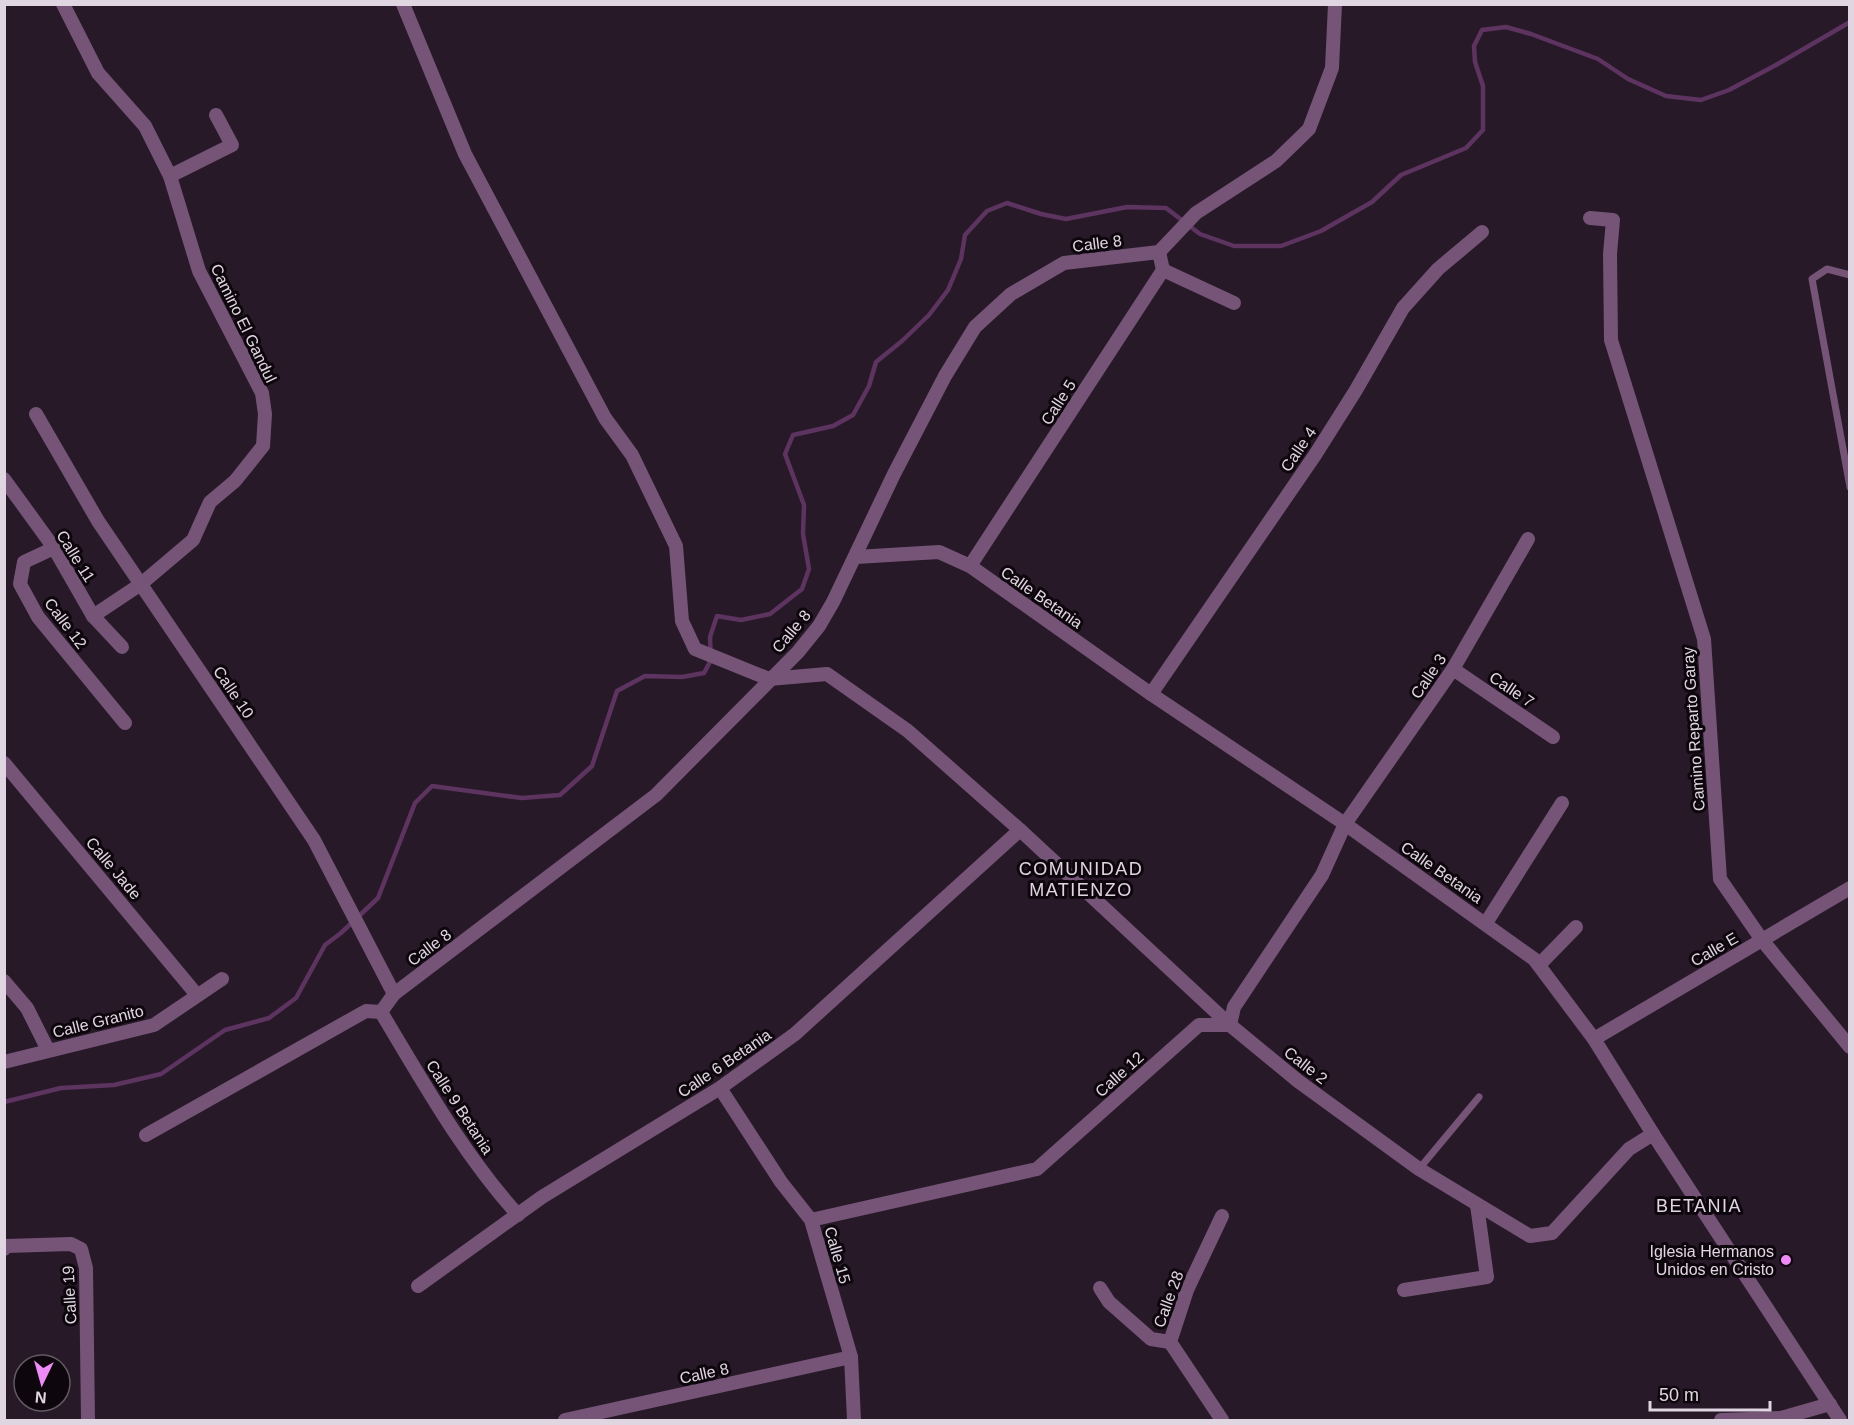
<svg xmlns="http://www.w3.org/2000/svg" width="1854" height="1425" viewBox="0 0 1854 1425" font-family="Helvetica,sans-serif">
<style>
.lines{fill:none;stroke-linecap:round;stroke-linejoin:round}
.stream{stroke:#5d3360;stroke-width:4.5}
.service{stroke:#755477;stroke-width:7}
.minor{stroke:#755477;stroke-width:14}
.poi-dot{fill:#ef8bf6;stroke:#0d070d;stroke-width:2}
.labels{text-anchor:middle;stroke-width:6;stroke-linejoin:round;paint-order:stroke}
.street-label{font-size:16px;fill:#e0d6e1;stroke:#0d070d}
.poi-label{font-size:16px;fill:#e0d6e1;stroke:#0d070d;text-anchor:end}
.neighbourhood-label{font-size:18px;letter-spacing:1.5px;fill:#e0d6e1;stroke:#0d070d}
</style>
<rect width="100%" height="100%" fill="#271928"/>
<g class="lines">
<path class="stream" d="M4,1102L61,1088L114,1085L161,1074L225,1030L269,1018L296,998L325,945L341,933L378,898L415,803L432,786L522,798L560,795L592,766L617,691L645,676L682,677L704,673L711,660L710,637L717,616L741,620L770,614L802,589L809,569L803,534L804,505L785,454L793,435L833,426L853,415L869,386L876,362L902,341L929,315L948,290L961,259L965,235L987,211L1007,203L1041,214L1066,219L1127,207L1166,208L1200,234L1234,246H1281L1321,231L1372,202L1401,175L1466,148L1483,130V86L1475,62L1474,46L1482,30L1506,27L1531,34L1598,59L1628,79L1666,96L1701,100L1729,90L1776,65L1850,22"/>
<g class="service">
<path d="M1850,275L1827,269L1812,279L1850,487"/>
<path d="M1419,1169L1479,1097"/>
</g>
<g class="minor">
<path d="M63,4L98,73L145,126L170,176L199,271L262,393L265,414L263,446L235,481L210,502L193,540L141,584L93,616"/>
<path d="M403,4L465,154L605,418L632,455L676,546L682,621L695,649L769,679L827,674L908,731L1020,830L1230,1025L1298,1081L1419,1169L1530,1236L1552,1233L1629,1149L1653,1134"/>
<path d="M170,176L232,145L216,115"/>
<path d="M1590,218L1613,220L1610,254L1611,340L1704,639L1720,879L1762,940L1850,1047"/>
<path d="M1159,252L1196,213L1276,161L1309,129L1332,68L1335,4"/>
<path d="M1163,270L1234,303"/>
<path d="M36,414L98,521L314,840L394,994"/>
<path d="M4,479L54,548L93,616L122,647"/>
<path d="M54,548L24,562L20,584L38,617L125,723"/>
<path d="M856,557L939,552L970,566L1151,694L1345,824L1534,959L1594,1039L1653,1134L1840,1420"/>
<path d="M970,566L1163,270L1159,252"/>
<path d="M1453,669L1553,737"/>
<path d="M1151,694L1315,455L1356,390L1403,308L1438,269L1482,232"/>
<path d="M4,763L197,995"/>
<path d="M1486,923L1562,803"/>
<path d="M1539,965L1576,927"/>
<path d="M4,981L27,1008L48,1050"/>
<path d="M381,1012L394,994L656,795L798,652L819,626L833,602L894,474L945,376L975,327L1011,294L1064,263L1159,252"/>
<path d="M381,1012C423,1082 463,1154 518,1215"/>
<path d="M1594,1039L1850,888"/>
<path d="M4,1062L154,1025L222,979"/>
<path d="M720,1088L781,1182L811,1220L851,1357L854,1420"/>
<path d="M146,1135L366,1011L381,1012"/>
<path d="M811,1220L1037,1169L1199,1025H1230L1234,1007L1322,875L1345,824L1453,669L1528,539"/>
<path d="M4,1249L6,1246L71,1244L81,1249L86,1268L88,1420"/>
<path d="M418,1286L542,1197L720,1088L795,1034L1020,830"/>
<path d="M1100,1288L1109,1302L1151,1339L1170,1342"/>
<path d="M1404,1290L1487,1277L1477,1205"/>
<path d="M565,1420L851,1357"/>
<path d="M1222,1420L1170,1342L1187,1290L1222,1216"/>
<path d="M1721,1420L1781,1418L1830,1404"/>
</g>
</g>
<circle class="poi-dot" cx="1786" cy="1260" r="6"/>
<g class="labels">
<g class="street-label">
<text transform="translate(1097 243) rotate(-7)" y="6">Calle 8</text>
<text transform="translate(244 323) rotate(64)" y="6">Camino El Gandul</text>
<text transform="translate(1058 402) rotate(-57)" y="6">Calle 5</text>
<text transform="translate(1298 449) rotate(-56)" y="6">Calle 4</text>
<text transform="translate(76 556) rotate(58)" y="6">Calle 11</text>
<text transform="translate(1042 597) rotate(35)" y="6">Calle Betania</text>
<text transform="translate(66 623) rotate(53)" y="6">Calle 12</text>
<text transform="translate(791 631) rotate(-50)" y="6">Calle 8</text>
<text transform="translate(1428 676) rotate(-56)" y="6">Calle 3</text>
<text transform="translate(1512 689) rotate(34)" y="6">Calle 7</text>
<text transform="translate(234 692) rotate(56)" y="6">Calle 10</text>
<text transform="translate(1693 729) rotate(-94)" y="6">Camino Reparto Garay</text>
<text transform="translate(114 868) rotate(50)" y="6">Calle Jade</text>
<text transform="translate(1442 872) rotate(35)" y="6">Calle Betania</text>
<text transform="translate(429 947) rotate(-37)" y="6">Calle 8</text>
<text transform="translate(1714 949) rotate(-30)" y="6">Calle E</text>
<text transform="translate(98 1021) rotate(-14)" y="6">Calle Granito</text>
<text transform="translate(724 1063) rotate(-34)" y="6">Calle 6 Betania</text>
<text transform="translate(1306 1065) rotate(38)" y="6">Calle 2</text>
<text transform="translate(1119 1074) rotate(-42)" y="6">Calle 12</text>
<text transform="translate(460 1107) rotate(57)" y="6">Calle 9 Betania</text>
<text transform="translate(838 1255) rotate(74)" y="6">Calle 15</text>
<text transform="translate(69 1295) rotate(-93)" y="6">Calle 19</text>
<text transform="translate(1168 1299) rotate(-70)" y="6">Calle 28</text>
<text transform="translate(704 1373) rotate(-12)" y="6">Calle 8</text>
</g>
<g class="poi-label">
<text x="1774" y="1257">Iglesia Hermanos<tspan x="1774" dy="18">Unidos en Cristo</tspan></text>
</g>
<g class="neighbourhood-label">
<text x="1081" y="875">COMUNIDAD<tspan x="1081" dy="21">MATIENZO</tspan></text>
<text x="1699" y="1212">BETANIA</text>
</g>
</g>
<rect width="1854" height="1425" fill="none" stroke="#e0d6e1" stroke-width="12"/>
<g transform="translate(42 1383) rotate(185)"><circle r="28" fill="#0d070d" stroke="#615a62" stroke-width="1.5"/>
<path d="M0-4.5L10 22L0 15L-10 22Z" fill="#ef8bf6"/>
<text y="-9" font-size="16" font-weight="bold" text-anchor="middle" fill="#e0d6e1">N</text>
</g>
<path d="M1650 1401v9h120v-9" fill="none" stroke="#e0d6e1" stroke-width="3"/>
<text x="1659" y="1401" font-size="18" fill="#e0d6e1" stroke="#0d070d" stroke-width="4.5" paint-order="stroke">50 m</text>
</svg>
